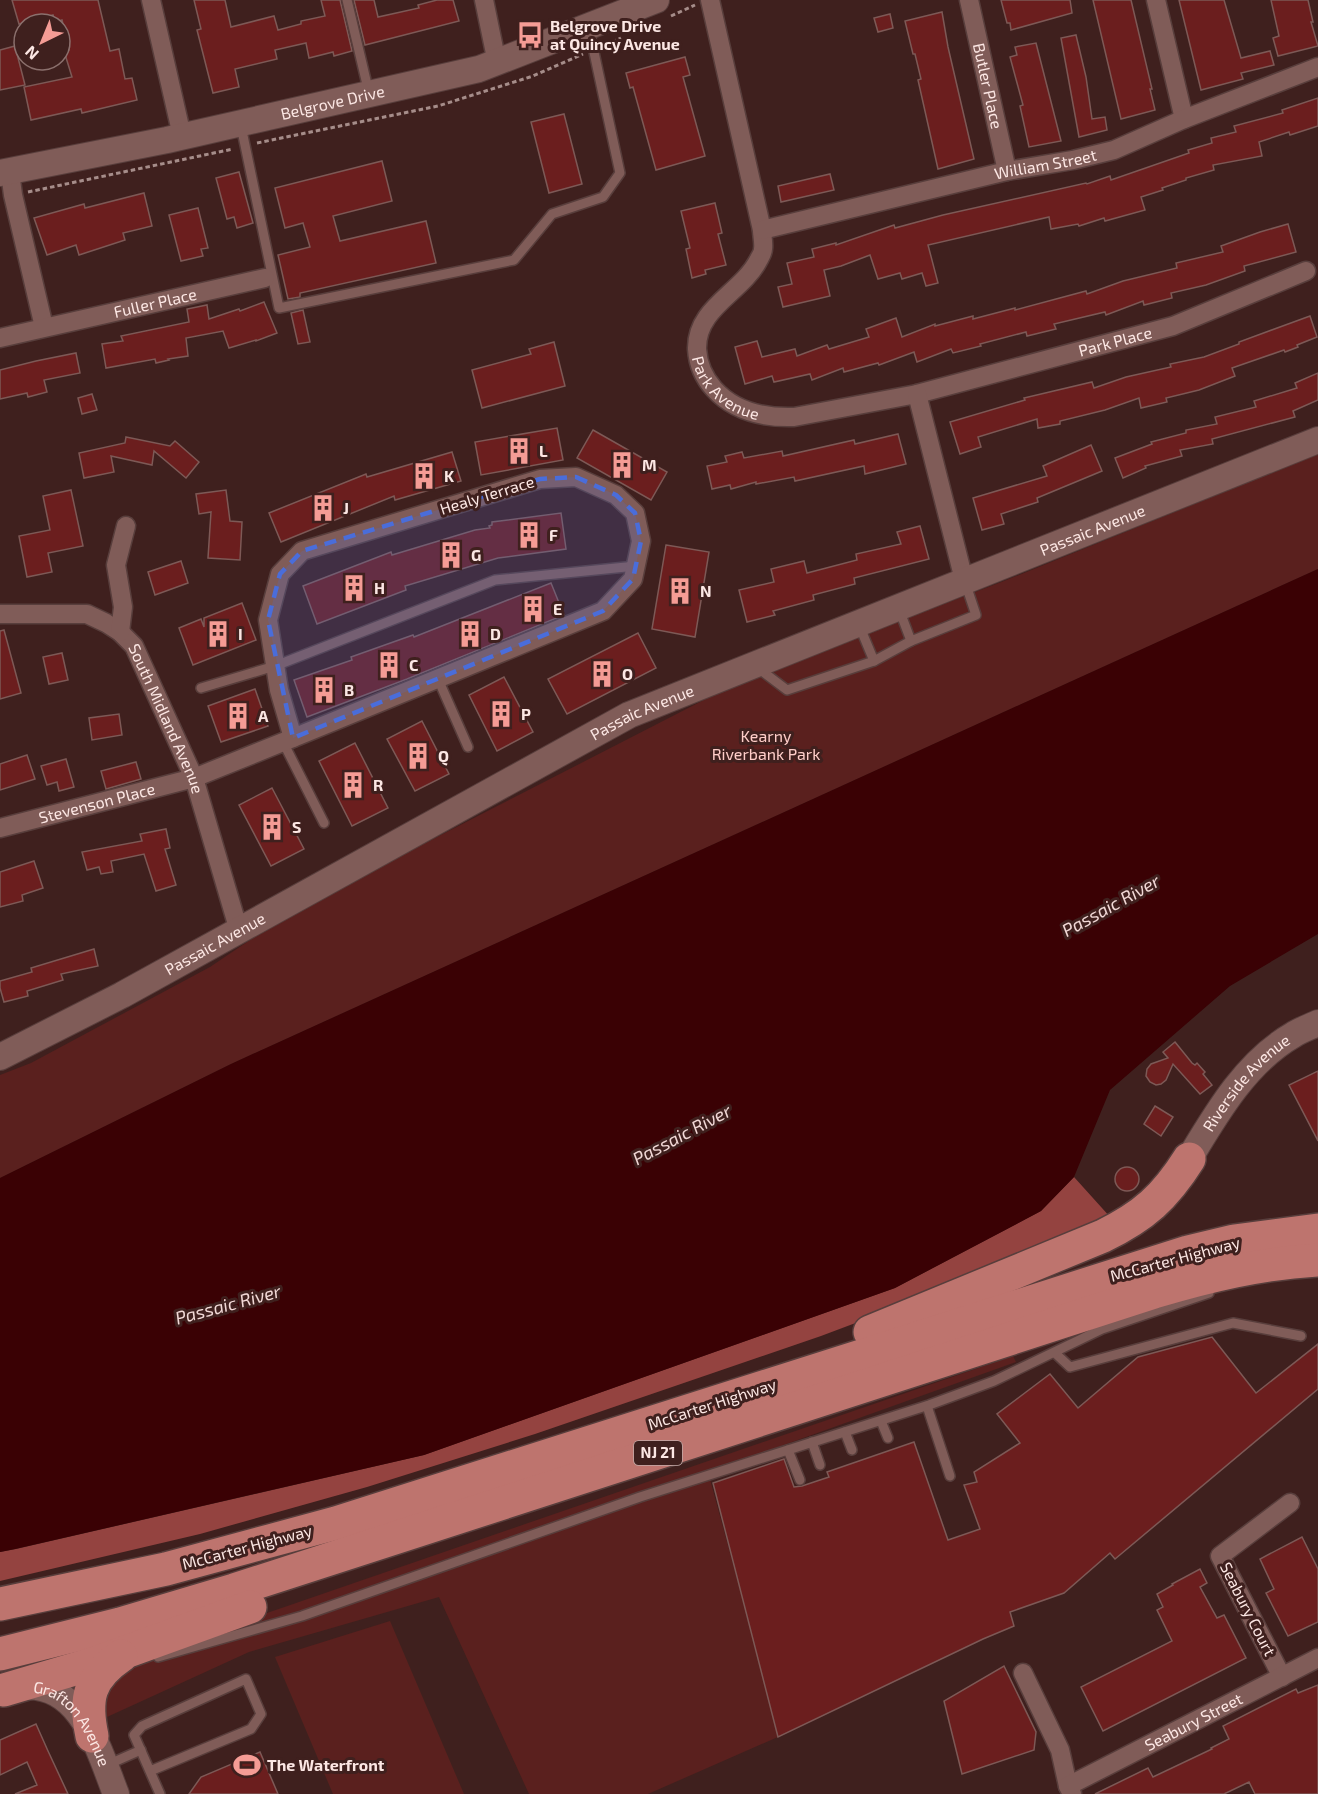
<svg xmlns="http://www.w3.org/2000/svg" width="1318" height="1794" viewBox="0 0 1318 1794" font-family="'Exo 2',sans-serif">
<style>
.green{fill:#5a201e}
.forest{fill:#944340}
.water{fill:#3a0104}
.building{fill:#6b1e1e;stroke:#7d5956;stroke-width:1.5}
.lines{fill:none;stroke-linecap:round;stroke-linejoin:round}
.lane-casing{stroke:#583e3c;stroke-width:12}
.street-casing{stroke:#583e3c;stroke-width:21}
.secondary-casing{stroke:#583e3c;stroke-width:28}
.highway-casing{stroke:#583e3c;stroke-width:36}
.path{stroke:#a68d8a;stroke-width:3;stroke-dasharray:4.5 3;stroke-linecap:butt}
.lane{stroke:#805c58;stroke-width:9}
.street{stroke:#805c58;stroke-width:18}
.secondary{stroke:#805c58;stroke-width:26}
.highway{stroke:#be746e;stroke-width:33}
.marked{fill:#4a6dda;fill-opacity:0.2;stroke:#4a6dda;stroke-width:4.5;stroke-dasharray:12 8;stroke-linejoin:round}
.labels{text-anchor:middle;stroke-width:6;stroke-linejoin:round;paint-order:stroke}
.shield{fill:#3f201e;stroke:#c3aba9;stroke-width:1.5}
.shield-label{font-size:15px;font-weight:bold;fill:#fce7e4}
.poi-label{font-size:16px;font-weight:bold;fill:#fce7e4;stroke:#3f201e;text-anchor:start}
.street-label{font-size:16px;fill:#fce7e4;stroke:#3f201e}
.park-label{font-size:16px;fill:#ffcec9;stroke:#3f201e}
.water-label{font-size:18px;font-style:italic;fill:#f2d9d7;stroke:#3f201e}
</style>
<rect width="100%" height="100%" fill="#3f201e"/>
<g class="green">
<path d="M1318,454V569L231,1064L0,1178V1075L31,1063L210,967L293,911L737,683L1004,581Z"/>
<path d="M1013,1356L1016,1362L708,1472L780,1736L648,1794H529L439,1597L249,1652L107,1717L100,1698L119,1676L142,1656Z"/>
<path d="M390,1621L464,1794H333L275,1657Z"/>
</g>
<path class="forest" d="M1074,1177L1111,1218L991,1272L821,1336L535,1434L367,1487L200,1534L0,1581V1552L16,1549L424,1455L895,1288L1041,1211Z"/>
<path class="water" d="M1318,569V934L1230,986L1110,1090L1074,1177L1041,1211L895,1288L424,1455L15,1549L0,1552V1178L231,1064Z"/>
<g class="building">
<path d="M12,0H98L110,51L119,49L125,79L132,78L137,100L82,113L81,109L31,120L24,87L72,77L64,51L69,50L62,20L55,22L53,15L19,24Z"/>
<path d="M194,0H225L231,27L274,16L278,30L301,24V21L325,16L321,0H340L352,51L334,56L333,52L309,58L306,43L275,50L277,59L235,69L239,87L213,93L197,30L201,29Z"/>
<path d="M354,0H374L378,17L419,8L418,5L437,0H453L459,21L365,45Z"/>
<path d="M1001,0H1070L1072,13L1011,30L1010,23H1007Z"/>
<path d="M1093,0H1131L1152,89H1150L1155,110L1121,119Z"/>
<path d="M1179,0H1224L1241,58L1270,51L1274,65L1241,73L1243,79L1201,90Z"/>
<path d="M1271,0H1308L1313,22H1311L1318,46L1278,56L1273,38L1279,36Z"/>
<path d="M942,12L948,47L974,159L938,169L918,80L921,79L915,54H913L905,21Z"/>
<path d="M890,14L893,28L878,32L874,18Z"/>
<path d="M1076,35L1086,77L1092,119L1105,117L1107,130L1079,137L1061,38Z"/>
<path d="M1036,43L1061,141L1029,147L1020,106L1023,105L1010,57L1017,55L1015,47Z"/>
<path d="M15,46L25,85L0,90V50Z"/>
<path d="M685,57L690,75L683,77L705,156L656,170L633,87L630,88L626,73Z"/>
<path d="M1318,98V126L1290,135L1289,132L1259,142L1262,156L1213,165L1214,170L1186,178V180L1162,188L1163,190L1141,197L1145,210L1105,221L1104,218L1079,226L1078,224L1051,229L1049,217L928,245L938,283L926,286L922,273L902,279L900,273L878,279L870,255L841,266L824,270L830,296L783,307L778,287L792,284L787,263L814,257L812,249L836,243V245L894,225L895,228L943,215L1086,183L1087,184L1110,176L1111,180L1189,153L1188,150L1212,143L1211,138L1236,132L1234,126L1283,113L1282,110Z"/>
<path d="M564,114L582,184L549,193L531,122Z"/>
<path d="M382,161L392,201L333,216L340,241L426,221L436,263L300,293V297L288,299L278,255L310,247L303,223L285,228L275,188Z"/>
<path d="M239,172L253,223L237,228L234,217L227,219L216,178Z"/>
<path d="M830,174L834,190L781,202L778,186Z"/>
<path d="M144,193L152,226L123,233L125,240L79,255L76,245L47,255L34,218L84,204L85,208Z"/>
<path d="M715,203L722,233L718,234L726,265L705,270L706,274L692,278L686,249L690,248L681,211Z"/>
<path d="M198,208L208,248L201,249L203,256L181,261L169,215Z"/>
<path d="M1288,224L1296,252L1244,266L1245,271L1206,285L1171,293L1172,298L1144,305L1143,301L1106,315L1105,312L1054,324L1056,329L1027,336L1026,332L980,344L981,346L953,353L951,349L917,362L914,352L879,365L878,363L844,372L843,368L812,380L810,374L774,382L772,376L745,384L735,347L757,341L762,357L795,349L797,356L827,345L829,349L869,337L866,329L896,318L902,337L935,324V326L973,316V319L1015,308V310L1086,291L1087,294L1123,281L1177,268L1176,263L1223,252L1221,246L1260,232Z"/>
<path d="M264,302L277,333L256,341V340L229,348L223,331L186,338L188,356L168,359L169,360L156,363L155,359L106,368L102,344L123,341L121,336L189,322L187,309L207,305L209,319L239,309L240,311Z"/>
<path d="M303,310L310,342L298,344L291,313Z"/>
<path d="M1310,316L1317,337L1297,345L1298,347L1285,352L1284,350L1232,368L1235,376L1199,390L1166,398L1167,402L1141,408L1139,398L1105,410L1060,421V424L1038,428L1037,419L978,437L981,447L960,454L950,422L1025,400L1024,398L1092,382L1094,388L1126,377L1171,367L1170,364L1204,357L1239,344V342Z"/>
<path d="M554,342L565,386L482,408L472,370L531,354L529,349Z"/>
<path d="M76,353L80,373L44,380L47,392L28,397L27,393L0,399V370L36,361Z"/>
<path d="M1318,373V400L1293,411L1295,417L1212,439L1213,444L1180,450L1182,456L1145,466L1146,468L1123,478L1115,458L1152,444L1151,442L1186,433V430L1217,424L1215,417L1256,407L1254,401L1297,388L1295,383Z"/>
<path d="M92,394L97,410L82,414L78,398Z"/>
<path d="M557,428L563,460L481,475L475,442Z"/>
<path d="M593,430L667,472L651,500L577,458Z"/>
<path d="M898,434L906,464L865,474L864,466L795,481L794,477L756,484V482L731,489L730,485L712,489L707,466L727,462L725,456L742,452L744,458L782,451L783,456L854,440L855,444Z"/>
<path d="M126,437L170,446L175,441L199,462L186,478L154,451L152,465L111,456L114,472L84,478L79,453L125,443Z"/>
<path d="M1091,445L1102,471L1037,498L1038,502L1001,514L1004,524L982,530L973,498L1047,476L1043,466Z"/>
<path d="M452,452L461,481L395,500L394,496L281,542L269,513L366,474L367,477Z"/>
<path d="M71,490L83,546L48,553L52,572L27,577L19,536L50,530L43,496Z"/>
<path d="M226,490L230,521L242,522L240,560L208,558L211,512L199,514L196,494Z"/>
<path d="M561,513L566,549L498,558L405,586L406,590L317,624L303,586L391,552L392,555L475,530L490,528L489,526L492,525V522Z"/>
<path d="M920,526L929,559L854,578L855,584L813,595L814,600L773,611L775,615L747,622L739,590L774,582L771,569L804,561L807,573L857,560L856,554L901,544L897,532Z"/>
<path d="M666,545L709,552L695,637L652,629Z"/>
<path d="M181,561L188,583L155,595L148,572Z"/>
<path d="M551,583L564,615L407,679L307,717L294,680L352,660L351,657L413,635L414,637Z"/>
<path d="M242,603L256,640L193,665L179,628L201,619L204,627V618Z"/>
<path d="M4,630L21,693L0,699V631Z"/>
<path d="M638,633L656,668L567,714L548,679Z"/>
<path d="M62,653L68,680L49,684L43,657Z"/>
<path d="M504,677L533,732L497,751L469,695Z"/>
<path d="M255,689L268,726L221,742L208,706Z"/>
<path d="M119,714L122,735L92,740L89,718Z"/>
<path d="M422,721L449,774L415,791L387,739Z"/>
<path d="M355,743L388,808L352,826L319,761Z"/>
<path d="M27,755L35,779L0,790V764Z"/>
<path d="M66,759L74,787L59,791L57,782L47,785L41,766Z"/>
<path d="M136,762L141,779L106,789L101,771Z"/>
<path d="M272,788L304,849L271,866L239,805Z"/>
<path d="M166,829L170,848L165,849L176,885L156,891L144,854L111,861L113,872L101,874L99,867L87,870L82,852L142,841L140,834Z"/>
<path d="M34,861L43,888L22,895L23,901L0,907V872Z"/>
<path d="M94,949L98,966L61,974L63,980L27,991L28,996L4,1002L0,988V981L32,972L31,968Z"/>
<path d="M1175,1042L1192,1063L1195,1065L1197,1063L1205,1072L1203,1074L1212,1085L1200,1094L1173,1064L1166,1080L1161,1084L1156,1085L1150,1082L1146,1076L1147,1069L1151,1064L1168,1058L1163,1052Z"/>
<path d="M1318,1071V1141L1289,1085Z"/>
<path d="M1155,1106L1173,1117L1161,1136L1144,1124Z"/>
<circle cx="1127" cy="1179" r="12"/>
<path d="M1212,1337L1256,1393L1318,1344V1389L1115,1559L1110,1553L1064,1593L1010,1612L1014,1626L983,1639L778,1737L713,1483L784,1459L794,1487L802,1486L829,1477L827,1472L914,1442L948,1540L980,1529L964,1485L977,1482L974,1472L1020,1443L997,1414L1050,1374L1078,1408L1138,1357Z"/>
<path d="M1302,1537L1318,1569V1622L1288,1636L1266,1593L1274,1589L1260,1559Z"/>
<path d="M1200,1569L1207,1583L1200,1587L1217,1618L1224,1615L1246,1658L1103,1731L1081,1687L1172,1641L1157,1610L1163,1607L1157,1594L1173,1585L1172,1584Z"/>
<path d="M1004,1666L1036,1732L1034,1750L962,1774L944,1701Z"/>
<path d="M1318,1685V1794H1255L1249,1782L1224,1794H1095L1148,1768L1153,1777L1212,1749L1211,1748L1229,1739L1223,1726L1296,1689L1298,1693Z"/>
<path d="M36,1724L48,1751L68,1794H15L37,1785L27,1762L0,1775V1740Z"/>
<path d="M260,1752L278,1794H189L201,1777Z"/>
</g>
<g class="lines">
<defs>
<g id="lane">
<path d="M347,0L369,93"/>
<path d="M241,126L279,308L514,260L552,214L603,197L620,173L589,29"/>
<path d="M899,609L911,641L976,615L965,582"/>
<path d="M874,661L911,641"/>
<path d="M758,668L787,690L874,661L859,625"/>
<path d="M438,679L468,747"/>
<path d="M201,688L275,666L495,580L636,566"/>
<path d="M283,742L324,823"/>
<path d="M1055,1353L1070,1367L1233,1323L1301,1336"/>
<path d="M927,1406L950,1476"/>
<path d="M881,1421L888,1438"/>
<path d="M845,1432L852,1450"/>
<path d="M812,1442L820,1465"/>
<path d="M788,1450L800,1480"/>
<path d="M158,1657L302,1616L640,1497L929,1405L994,1381L1102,1329L1209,1293"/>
<path d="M107,1765L141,1750"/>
<path d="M150,1771L251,1729L261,1714L246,1679L142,1726L134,1735L160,1794"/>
</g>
<g id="street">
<path d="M151,0L182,136"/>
<path d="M484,0L497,63"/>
<path id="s1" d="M710,0L762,230C762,236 764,243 763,249C763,253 760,257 758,261C741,293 696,308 697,349C698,365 704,378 714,389C735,412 764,418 794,417L917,394L1173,326L1306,271"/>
<path id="s2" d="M969,0L1007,171"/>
<path d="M1156,0L1184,119"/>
<path d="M10,172L13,195L44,327"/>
<path id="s3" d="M762,230L1007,171L1073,160L1114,150L1184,119L1318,67"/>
<path id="s4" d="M0,338L265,278"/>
<path d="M917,394L964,580"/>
<path d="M576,477L616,495L635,513L641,541L633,579L603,611L293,738L279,690L268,620L280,574L302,551L540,479Z"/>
<path id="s5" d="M0,614H87L106,623L120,632L134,646L194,778L239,931"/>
<path d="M120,632L123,607L116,565L126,526"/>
<path id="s6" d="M0,828L194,778L293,738"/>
<path d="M1023,1673L1060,1750L1068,1786L1072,1794"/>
<path d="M1282,1677L1220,1556L1290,1503"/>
<path id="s7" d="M1068,1786L1318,1658"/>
</g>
<g id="secondary">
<path id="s8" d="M0,173L167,140L479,69L656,0"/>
<path id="s9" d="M0,1057L122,995L629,715L1318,440"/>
<path id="s10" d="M1189,1159C1216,1114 1246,1062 1293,1035C1300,1030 1310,1027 1318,1023"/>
<path id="s11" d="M21,1687C81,1680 99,1751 116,1794"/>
</g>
<g id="highway">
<path d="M870,1332L1103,1236C1144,1216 1165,1197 1189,1159"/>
<path d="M0,1604L166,1569L336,1523L1188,1252L1234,1241L1318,1230"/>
<path d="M0,1654L120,1624L234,1590L1154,1292C1208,1276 1261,1263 1318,1260"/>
<path d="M4,1690L95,1663L250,1607"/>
<path d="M92,1736C84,1698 89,1678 121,1656"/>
</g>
</defs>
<use href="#lane" class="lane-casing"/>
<use href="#street" class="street-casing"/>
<use href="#secondary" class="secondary-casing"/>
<use href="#highway" class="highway-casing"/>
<g class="path">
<path d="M671,16L695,5"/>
<path d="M605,45L621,38"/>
<path d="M257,143L438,106L533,76L583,54"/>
<path d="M28,192L233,149"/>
</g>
<use href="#lane" class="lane"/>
<use href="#street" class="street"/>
<use href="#secondary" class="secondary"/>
<use href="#highway" class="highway"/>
</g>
<path class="marked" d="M576,477L616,495L635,513L641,541L633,579L603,611L293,738L268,620L280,574L302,551L540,479Z"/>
<defs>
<symbol id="bus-bare" viewBox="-9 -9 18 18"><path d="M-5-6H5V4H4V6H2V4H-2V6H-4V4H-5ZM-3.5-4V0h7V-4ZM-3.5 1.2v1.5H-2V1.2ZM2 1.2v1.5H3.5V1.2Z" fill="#f59c95" stroke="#3f201e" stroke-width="2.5" paint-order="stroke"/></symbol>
<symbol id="building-bare" viewBox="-9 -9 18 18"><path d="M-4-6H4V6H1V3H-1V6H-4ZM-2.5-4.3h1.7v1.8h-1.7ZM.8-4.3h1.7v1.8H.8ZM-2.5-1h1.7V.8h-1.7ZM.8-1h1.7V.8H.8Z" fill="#f59c95" stroke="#3f201e" stroke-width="2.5" paint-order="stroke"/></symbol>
<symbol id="stadium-bare" viewBox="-9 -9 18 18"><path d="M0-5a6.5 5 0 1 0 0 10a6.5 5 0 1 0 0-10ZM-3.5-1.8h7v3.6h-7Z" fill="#f59c95" stroke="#3f201e" stroke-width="2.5" paint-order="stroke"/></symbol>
</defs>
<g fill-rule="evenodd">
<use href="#bus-bare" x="511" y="16" width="38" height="38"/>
<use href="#building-bare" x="500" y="432" width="38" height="38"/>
<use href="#building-bare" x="603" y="446" width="38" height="38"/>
<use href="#building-bare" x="405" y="457" width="38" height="38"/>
<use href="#building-bare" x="304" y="489" width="38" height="38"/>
<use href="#building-bare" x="510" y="516" width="38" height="38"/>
<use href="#building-bare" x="432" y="536" width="38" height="38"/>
<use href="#building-bare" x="335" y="569" width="38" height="38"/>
<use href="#building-bare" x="661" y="572" width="38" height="38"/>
<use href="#building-bare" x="514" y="590" width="38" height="38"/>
<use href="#building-bare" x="199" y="615" width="38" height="38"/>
<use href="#building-bare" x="451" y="615" width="38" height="38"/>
<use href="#building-bare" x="370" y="646" width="38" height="38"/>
<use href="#building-bare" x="583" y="655" width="38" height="38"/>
<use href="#building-bare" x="305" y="671" width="38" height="38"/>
<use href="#building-bare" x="482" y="695" width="38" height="38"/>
<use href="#building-bare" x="219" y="697" width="38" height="38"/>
<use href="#building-bare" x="399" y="737" width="38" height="38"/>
<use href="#building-bare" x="334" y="766" width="38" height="38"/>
<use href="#building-bare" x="253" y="808" width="38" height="38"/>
<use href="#stadium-bare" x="228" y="1746" width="38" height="38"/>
</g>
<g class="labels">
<rect class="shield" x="634" y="1441" width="48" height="24" rx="4.5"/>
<g class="shield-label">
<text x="658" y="1458">NJ 21</text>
</g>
<g class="poi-label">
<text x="550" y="32">Belgrove Drive<tspan x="550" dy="18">at Quincy Avenue</tspan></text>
<text x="539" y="457">L</text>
<text x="642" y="471">M</text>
<text x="444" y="482">K</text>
<text x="343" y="514">J</text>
<text x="549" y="541">F</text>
<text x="471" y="561">G</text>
<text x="374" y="594">H</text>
<text x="700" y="597">N</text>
<text x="553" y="615">E</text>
<text x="238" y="640">I</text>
<text x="490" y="640">D</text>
<text x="409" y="671">C</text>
<text x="622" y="680">O</text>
<text x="344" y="696">B</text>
<text x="521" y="720">P</text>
<text x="258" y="722">A</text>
<text x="438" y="762">Q</text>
<text x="373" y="791">R</text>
<text x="292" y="833">S</text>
<text x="267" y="1771">The Waterfront</text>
</g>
<g class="street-label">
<text dy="6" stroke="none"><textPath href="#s2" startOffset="88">Butler Place</textPath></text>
<text dy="6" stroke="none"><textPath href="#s8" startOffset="340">Belgrove Drive</textPath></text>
<text dy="6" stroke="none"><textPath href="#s3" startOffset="291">William Street</textPath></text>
<text dy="6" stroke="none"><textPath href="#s4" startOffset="159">Fuller Place</textPath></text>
<text dy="6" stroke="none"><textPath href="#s1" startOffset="840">Park Place</textPath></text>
<text dy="6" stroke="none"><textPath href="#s1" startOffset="430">Park Avenue</textPath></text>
<text transform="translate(487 495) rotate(-17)" y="6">Healy Terrace</text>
<text dy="6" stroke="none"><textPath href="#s9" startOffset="1215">Passaic Avenue</textPath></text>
<text dy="6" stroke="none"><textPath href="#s9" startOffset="729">Passaic Avenue</textPath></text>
<text dy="6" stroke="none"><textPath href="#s5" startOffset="224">South Midland Avenue</textPath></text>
<text dy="6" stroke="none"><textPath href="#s6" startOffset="100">Stevenson Place</textPath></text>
<text dy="6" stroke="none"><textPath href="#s9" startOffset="243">Passaic Avenue</textPath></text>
<text dy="6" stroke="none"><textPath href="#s10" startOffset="96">Riverside Avenue</textPath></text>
<text transform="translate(1175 1259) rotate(-15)" y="6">McCarter Highway</text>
<text transform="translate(712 1404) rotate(-18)" y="6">McCarter Highway</text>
<text transform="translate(247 1547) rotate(-15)" y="6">McCarter Highway</text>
<text transform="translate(1248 1609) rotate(63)" y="6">Seabury Court</text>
<text dy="6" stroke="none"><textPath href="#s7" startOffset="141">Seabury Street</textPath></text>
<text dy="6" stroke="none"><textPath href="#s11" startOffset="69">Grafton Avenue</textPath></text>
</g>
<g class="park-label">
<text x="766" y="742">Kearny<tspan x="766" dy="18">Riverbank Park</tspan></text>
</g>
<g class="water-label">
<text transform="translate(1111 906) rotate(-29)" y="6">Passaic River</text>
<text transform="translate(682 1135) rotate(-28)" y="6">Passaic River</text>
<text transform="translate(228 1305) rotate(-15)" y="6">Passaic River</text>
</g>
</g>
<g transform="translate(42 42) rotate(223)"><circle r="28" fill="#3f201e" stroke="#8b706d" stroke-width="1.5"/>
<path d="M0-4.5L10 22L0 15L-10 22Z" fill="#f59c95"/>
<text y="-9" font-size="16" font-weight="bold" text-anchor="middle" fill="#fce7e4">N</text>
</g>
</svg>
